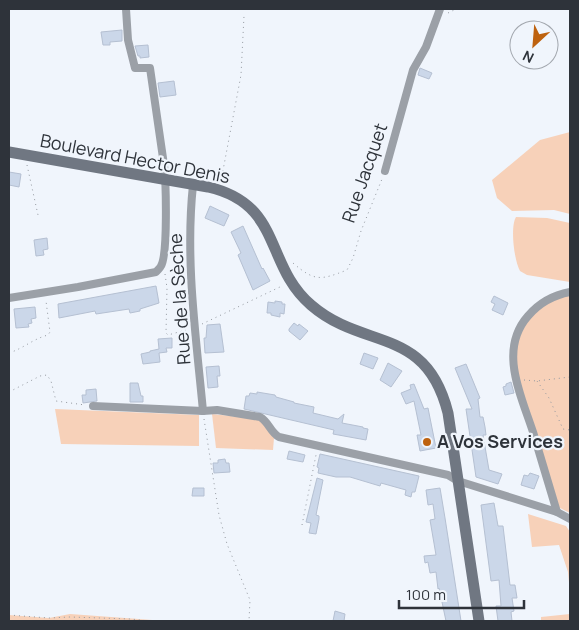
<svg xmlns="http://www.w3.org/2000/svg" width="579" height="630" viewBox="0 0 579 630" font-family="Manrope,sans-serif">
<style>
.green{fill:#f7d1b9}
.building{fill:#cbd7e9;stroke:#b5c0d2}
.lines{fill:none;stroke-linecap:round;stroke-linejoin:round}
.path{stroke:#93989f;stroke-width:1;stroke-dasharray:1 4;stroke-linecap:butt}
.street{stroke:#9ba0a7;stroke-width:8}
.secondary{stroke:#707782;stroke-width:11}
.poi-dot{fill:#be620f;stroke:#f0f5fc;stroke-width:2}
.labels{text-anchor:middle;stroke-width:4.5;stroke-linejoin:round;paint-order:stroke}
.street-label{font-size:18px;fill:#2e333a;stroke:#f0f5fc}
.poi-label{font-size:18px;font-weight:bold;fill:#2e333a;stroke:#f0f5fc;text-anchor:start}
</style>
<rect width="100%" height="100%" fill="#f0f5fc"/>
<g class="green">
<path d="M570,132V214L554,210L512,211L497,198L492,180L540,140Z"/>
<path d="M516,217L547,218L570,223V282L527,275L520,271C514,260 510,227 516,217Z"/>
<path d="M570,294V513L558,507C548,477 539,446 529,415C523,395 514,373 515,351C517,323 544,300 570,294Z"/>
<path d="M55,409L199,415V446L61,444Z"/>
<path d="M212,414L259,419L274,438L273,450L216,448Z"/>
<path d="M528,514L566,526L570,532V593L568,572L559,545L532,547Z"/>
<path d="M70,614L166,621H9V615L49,618Z"/>
<path d="M570,614V621H541V617Z"/>
</g>
<g class="building">
<path d="M122,30V41L110,42V45H103L101,32Z"/>
<path d="M148,45L149,57L140,58V56H138L135,46Z"/>
<path d="M420,68L432,73L429,79L418,75Z"/>
<path d="M174,81L176,95L160,97L158,83Z"/>
<path d="M9,172L21,174L19,187L9,185Z"/>
<path d="M210,206L229,215L224,226L205,218Z"/>
<path d="M243,226L262,269L263,268L270,281L253,290L238,255L241,253L231,232Z"/>
<path d="M47,238L48,249L43,250L44,255L36,256L34,240Z"/>
<path d="M156,286L159,303L140,309V311L130,313L129,309L96,314L95,311L59,318L58,304Z"/>
<path d="M494,296L508,303L503,315L492,310L495,304L491,302Z"/>
<path d="M275,301L282,302V304H285L284,314L280,313V317L271,315V313H267L268,302L275,303Z"/>
<path d="M35,307L36,318L31,319L32,323L28,324L29,327L16,328L14,309Z"/>
<path d="M294,323L298,326L299,324L308,331L300,340L289,331V329Z"/>
<path d="M220,324L224,352L205,353L204,338H206L207,325Z"/>
<path d="M172,338V348H166L167,352L159,353L160,362L143,364L141,354L150,352V351L159,349L158,339Z"/>
<path d="M364,353L378,358L373,369L360,364Z"/>
<path d="M388,363L402,371L391,387L380,380Z"/>
<path d="M466,364L480,398L478,399L480,417H483L485,427L486,435H483L489,470L502,474L498,484L476,477L466,409H472L455,368Z"/>
<path d="M219,366L220,376H217L218,387L208,388L206,367Z"/>
<path d="M511,382L514,393L505,395L503,387L506,386V384Z"/>
<path d="M130,383H138L141,396H143V402H130Z"/>
<path d="M414,384L424,409L428,408L436,448L420,451L417,435H421L414,401L406,404L401,393L411,389L410,385Z"/>
<path d="M96,389L97,401L83,403L82,395H86V390Z"/>
<path d="M257,392L275,395L276,397L294,402V403L314,407L313,413L338,419L344,414L342,423L363,427V428L368,429L366,440L333,434L334,430L244,409L246,396H249L250,393L257,394Z"/>
<path d="M289,451L305,455L303,462L287,459Z"/>
<path d="M320,454L419,476L415,492H412L411,497L405,495L406,490L381,483L380,486L350,477H336L318,473L319,468L317,467Z"/>
<path d="M225,459L226,463H229L230,472L214,473L213,463H218V460Z"/>
<path d="M530,473L539,476L534,489L521,485L524,475L528,476Z"/>
<path d="M317,478L323,480L316,515L319,516V519L316,534L309,533L311,523L306,522Z"/>
<path d="M193,488H204V496H192Z"/>
<path d="M440,488L445,518L461,621H446L439,588L438,589L436,572L430,573L428,562L425,563L424,556L436,555L430,520L435,519L433,504L428,505L426,490Z"/>
<path d="M494,503L498,526H503L510,585H515L517,598H512L514,611L511,612L512,621H498L496,606H501L499,580L491,581L481,505Z"/>
<path d="M335,611L345,614L344,621H333Z"/>
</g>
<g class="lines">
<g class="path">
<path d="M448,13L456,9"/>
<path d="M27,165L38,215"/>
<path d="M221,181L241,75L244,16"/>
<path d="M293,263C315,282 321,280 347,270L353,258L361,231L382,179"/>
<path d="M165,274L167,288L166,333L168,335L186,330"/>
<path d="M202,324L282,286"/>
<path d="M9,353C24,348 33,339 48,335L50,332L46,301"/>
<path d="M524,380L537,381L570,377"/>
<path d="M537,381L549,398L563,429L570,430"/>
<path d="M9,392L40,376L47,375L51,381L56,401L85,405"/>
<path d="M204,419L219,515L227,544L250,600L249,621"/>
<path d="M302,525L316,455"/>
<path d="M9,615L49,618L70,617L131,619L149,621"/>
</g>
<g class="street">
<path d="M385,171L413,70L426,47L440,9"/>
<path d="M193,185C185,260 196,336 203,411"/>
<path d="M9,298L78,287L156,272C157,271 161,267 161,266C168,254 166,182 164,165L150,68H135L128,40L126,9"/>
<path d="M93,406L203,411L217,410L260,417C269,422 270,432 279,437L448,475L458,481L557,512L570,519"/>
<path d="M557,512C549,485 541,459 533,432C521,395 498,350 528,316C539,303 554,295 570,292"/>
</g>
<path class="secondary" d="M9,152L208,187C283,204 264,265 311,305C364,351 426,325 448,413L479,621"/>
</g>
<circle class="poi-dot" cx="427" cy="442" r="5"/>
<g class="labels">
<g class="street-label">
<text transform="translate(135 159) rotate(11)" y="6">Boulevard Hector Denis</text>
<text transform="translate(365 173) rotate(-71)" y="6">Rue Jacquet</text>
<text transform="translate(180 299) rotate(-94)" y="6">Rue de la Sèche</text>
</g>
<g class="poi-label">
<text x="437" y="448">A Vos Services</text>
</g>
</g>
<rect width="579" height="630" fill="none" stroke="#2e333a" stroke-width="20"/>
<g transform="translate(534 45) rotate(206)"><circle r="24" fill="#f0f5fc" stroke="#a2a7ae"/>
<path d="M0-4L9 19L0 12L-9 19Z" fill="#be620f"/>
<text y="-8" font-size="14" font-weight="bold" text-anchor="middle" fill="#2e333a">N</text>
</g>
<path d="M399 600v8h125v-8" fill="none" stroke="#2e333a" stroke-width="2.5"/>
<text x="406" y="600" font-size="15" fill="#2e333a" stroke="#f0f5fc" stroke-width="4" paint-order="stroke">100 m</text>
</svg>
